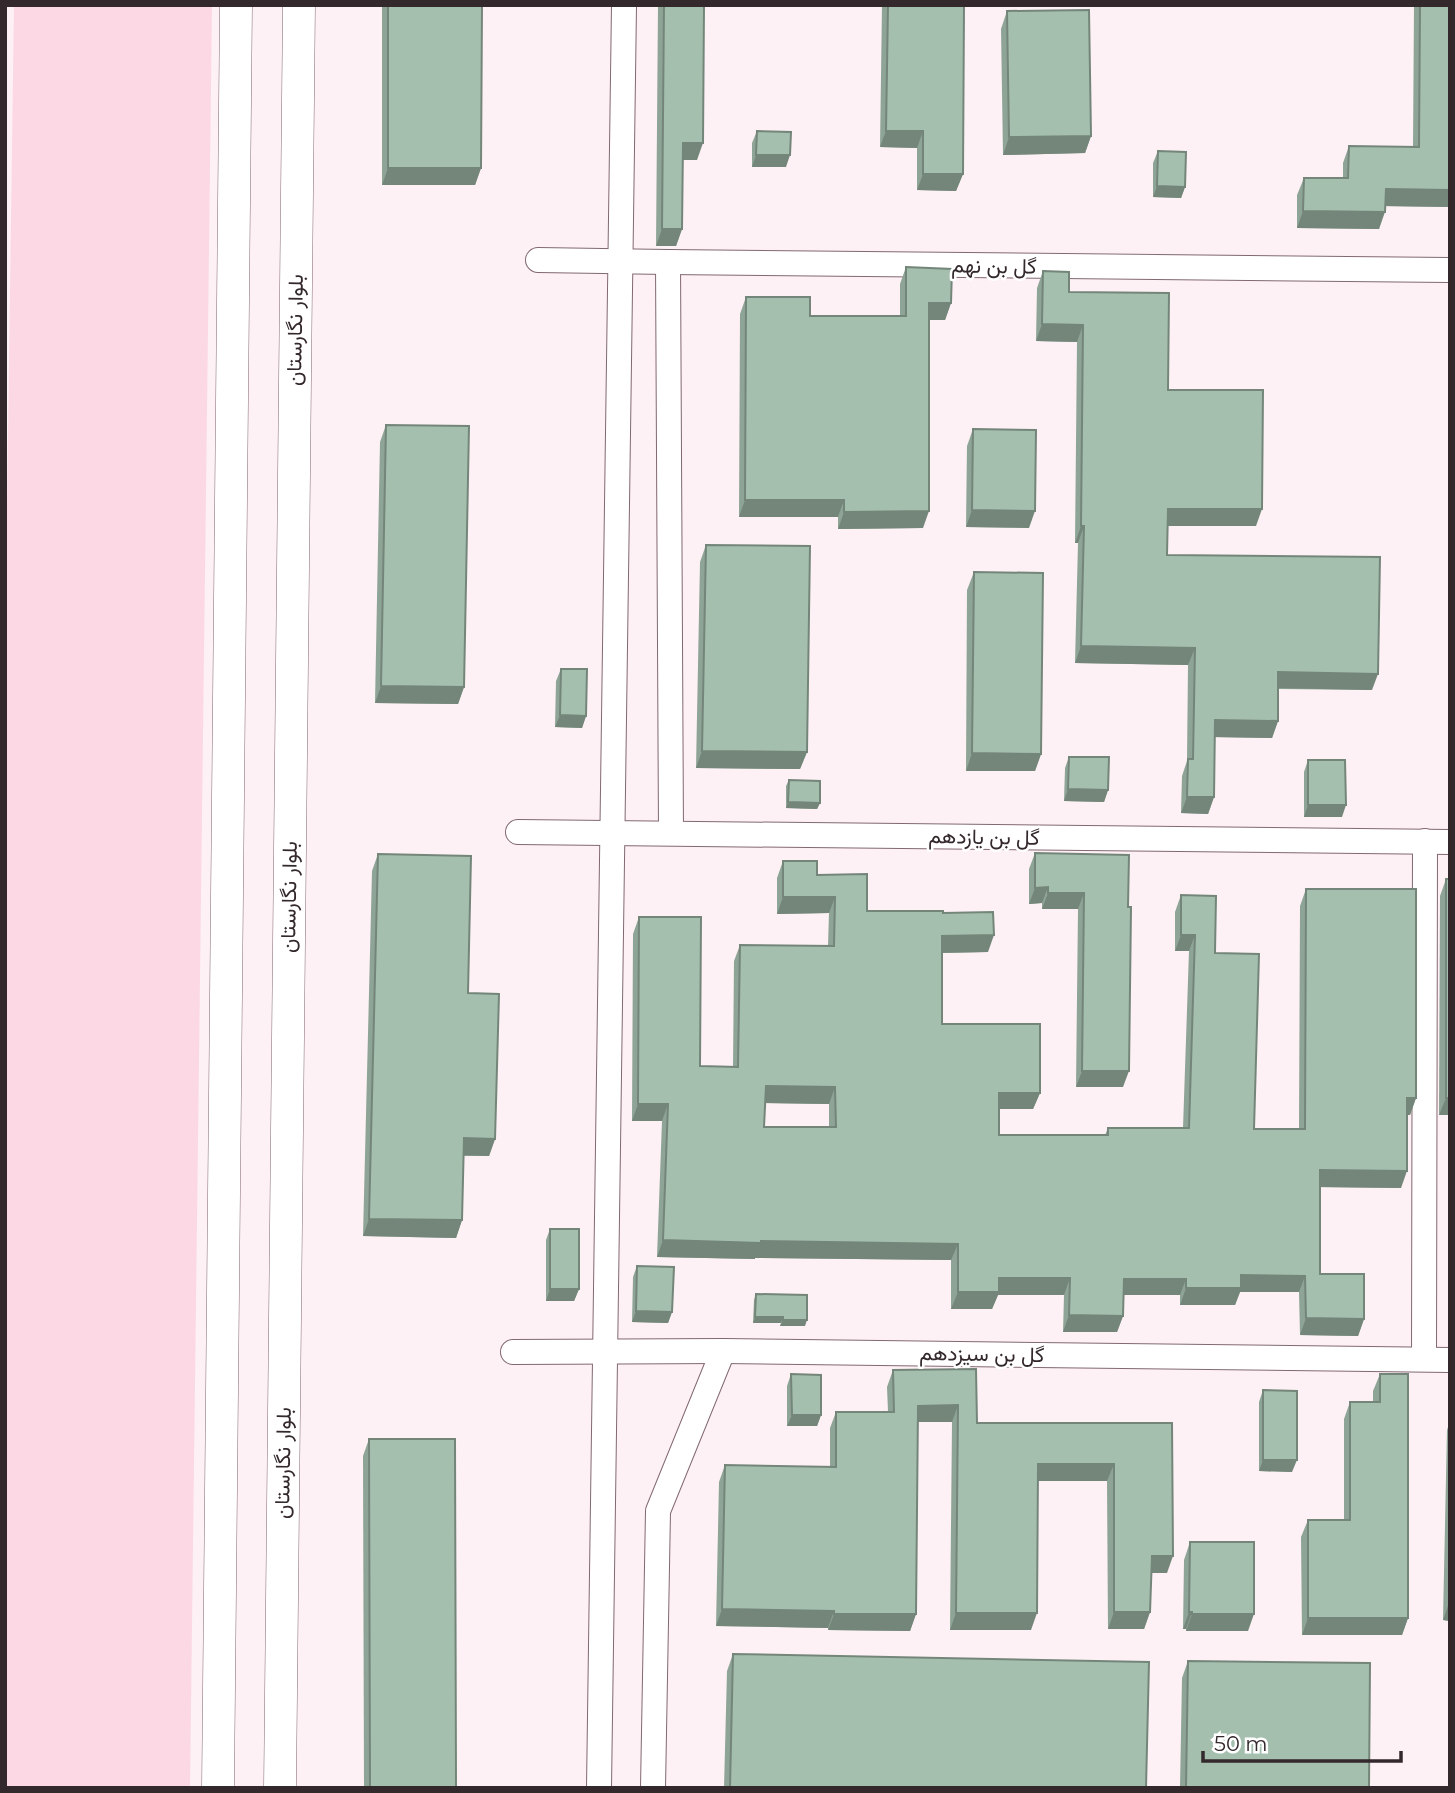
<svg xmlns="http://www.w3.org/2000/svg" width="1455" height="1793" viewBox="0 0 1455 1793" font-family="Montserrat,Vazirmatn,sans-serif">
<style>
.green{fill:#fbd8e4}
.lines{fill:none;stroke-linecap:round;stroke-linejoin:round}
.minor-casing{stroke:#826871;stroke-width:26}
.tertiary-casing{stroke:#826871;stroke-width:33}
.minor{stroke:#fff;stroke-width:24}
.tertiary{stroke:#fff;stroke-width:32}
.wall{fill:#8ea496;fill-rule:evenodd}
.shaded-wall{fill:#74867a}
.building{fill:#a5bfaf;stroke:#74867a;stroke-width:2;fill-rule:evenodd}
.labels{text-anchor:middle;stroke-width:5;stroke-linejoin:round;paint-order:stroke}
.street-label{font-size:21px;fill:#33282c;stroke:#fff}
</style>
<rect width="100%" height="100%" fill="#fdf1f5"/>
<path class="green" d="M14,5H212L190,1788H5V651Z"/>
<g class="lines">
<defs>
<g id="minor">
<path d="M538,260L668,262L1450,270"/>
<path d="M668,262L671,833"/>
<path d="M518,832L1450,842"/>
<path d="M513,1352L723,1351L1450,1360"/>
<path d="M1424,1359L1425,841"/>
<path d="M599,1788L624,5"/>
<path d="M653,1788L658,1511L723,1351"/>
</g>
<g id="tertiary">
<path d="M218,1788L236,5"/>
<path d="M280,1788L299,5"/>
</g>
</defs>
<use href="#minor" class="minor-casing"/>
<use href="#tertiary" class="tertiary-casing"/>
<use href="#minor" class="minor"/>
<use href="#tertiary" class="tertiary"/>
</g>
<g class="wall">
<path d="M382,5H482L481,168L475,185H382Z"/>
<path d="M658,5H704L697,160H683L682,229L676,246H656Z"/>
<path d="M882,5H964L963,174L956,191L917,190V148L880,147Z"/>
<path d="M1414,5H1450V207L1385,206L1379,229L1297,228V195L1304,178H1343V163L1349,146L1413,147Z"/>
<path d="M1007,11L1091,136L1085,153L1003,155L1001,29Z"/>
<path d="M757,131L786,167H752V143Z"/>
<path d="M1158,151L1185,187L1181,198L1153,197V163Z"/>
<path d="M906,267L951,303L945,320H929L923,528L838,529V517H739L740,314L746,297L810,316H900V284Z"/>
<path d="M1043,271L1069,292L1168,390L1256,526H1167V555L1372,690L1278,689V721L1272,738L1215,737L1214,797L1208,814L1181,813L1182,776L1187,761L1188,665L1075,663L1078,543H1075L1077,342L1036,341L1037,288Z"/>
<path d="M386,425L464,687L458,704L375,703L380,442Z"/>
<path d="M973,429L1029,528L966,527L967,446Z"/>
<path d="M706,545L807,752L800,769L696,768L700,562Z"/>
<path d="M974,572L1041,754L1035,771H966L967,590Z"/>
<path d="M561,669L586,716L582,728L555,727L556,681Z"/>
<path d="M1069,757L1108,790L1104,802L1064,801L1065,768Z"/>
<path d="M1308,760L1342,817H1304V772Z"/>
<path d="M789,780L820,803L817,809L786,808V786Z"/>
<path d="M1035,853L1129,855L1123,1087H1076L1078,909H1042V903L1029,904V869Z"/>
<path d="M378,854L468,993L495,1139L489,1156H464L462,1220L456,1238L363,1236L372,871Z"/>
<path d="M783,861L817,875L867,911L943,913L988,952L942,953V1024L1040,1093L1033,1109H999V1135H1105L1108,1128H1183L1189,951H1175V912L1181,895L1215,953L1254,1129H1299L1300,906L1306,889L1416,1098L1410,1115H1407L1401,1188L1320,1187V1274L1364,1319L1358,1336L1300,1335L1299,1292H1240L1235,1305H1180V1295H1124L1123,1316L1117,1332H1063L1064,1295H998L992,1309H951V1260L755,1258V1259L657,1257L662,1121H632L633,934L639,917L700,1066L733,1067L734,961L740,945L828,946L829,913L777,914V878ZM765,1103L829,1104V1127H764Z"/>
<path d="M1446,879L1450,1115H1439L1440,896Z"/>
<path d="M550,1229L579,1289L574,1301H546V1240Z"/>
<path d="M637,1266L672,1312L668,1323L632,1322L633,1277Z"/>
<path d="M756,1294L805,1326H780L781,1323H753L754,1300Z"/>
<path d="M976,1369L977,1423H1172L1167,1573H1151L1150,1612L1144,1629H1108L1107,1481H1038L1031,1630H950L952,1422H918L916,1614L910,1631L828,1630V1628L716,1626L719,1482L725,1465L830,1467V1428L836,1412H888L887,1387L893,1370Z"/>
<path d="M791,1374L821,1415L817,1426H787V1386Z"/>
<path d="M1380,1374L1408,1618L1402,1635H1302L1301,1537L1308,1520H1344V1419L1350,1402H1373V1391Z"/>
<path d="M1263,1390L1292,1472L1259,1471V1402Z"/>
<path d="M1450,1421V1621L1443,1620L1447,1430Z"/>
<path d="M369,1439L456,1788H364L363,1456Z"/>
<path d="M1190,1542L1248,1631H1186V1629H1183L1184,1560Z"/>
<path d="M733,1654L1146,1788H724L727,1671Z"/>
<path d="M1188,1661L1369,1788H1180L1182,1678Z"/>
<path d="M1450,1713V1788H1449L1448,1718Z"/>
</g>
<g class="shaded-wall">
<path d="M886,131H923L917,148L880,147Z"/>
<path d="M1091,136L1085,153L1003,155L1009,137Z"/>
<path d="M683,143H703L697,160H677Z"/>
<path d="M756,155H790L786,167H752Z"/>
<path d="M388,168H481L475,185H382Z"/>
<path d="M923,174H963L956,191L917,190Z"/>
<path d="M1157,186L1185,187L1181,198L1153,197Z"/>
<path d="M1386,189L1450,190V207L1379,206Z"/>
<path d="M1303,211L1385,212L1379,229L1297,228Z"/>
<path d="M662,229H682L676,246H656Z"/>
<path d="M929,303H951L945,320H923Z"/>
<path d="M1042,324L1083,325L1077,342L1036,341Z"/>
<path d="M745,500H844L838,517H739Z"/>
<path d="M1168,509H1262L1256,526H1161Z"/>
<path d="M972,510L1035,511L1029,528L966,527Z"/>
<path d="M929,511L923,528L838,529L844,512Z"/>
<path d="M1081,526H1084L1078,543H1075Z"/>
<path d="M1081,646L1195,648L1188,665L1075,663Z"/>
<path d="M1278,672L1378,674L1372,690L1272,688Z"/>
<path d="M381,686L464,687L458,704L375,703Z"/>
<path d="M560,715L586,716L582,728L555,727Z"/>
<path d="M1215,720L1278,721L1272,738L1209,737Z"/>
<path d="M702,751L807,752L800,769L696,768Z"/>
<path d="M972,753L1041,754L1035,771H966Z"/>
<path d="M1068,789L1108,790L1104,802L1064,801Z"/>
<path d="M1187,797H1214L1208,814L1181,813Z"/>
<path d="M788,802L820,803L817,809L786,808Z"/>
<path d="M1308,805H1346L1342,817H1304Z"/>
<path d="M1048,887L1042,903L1029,904L1035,888Z"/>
<path d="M1048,893H1084L1078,909H1042Z"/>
<path d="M783,897H835L829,913L777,914Z"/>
<path d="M994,935L988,952L936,953L942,936Z"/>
<path d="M1181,935H1195L1189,951H1175Z"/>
<path d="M1082,1071H1129L1123,1087H1076Z"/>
<path d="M766,1086L835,1087L829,1104L759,1103Z"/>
<path d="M999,1093H1040L1033,1109H993Z"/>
<path d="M1407,1098H1416L1410,1115H1401Z"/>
<path d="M1446,1098H1450V1115H1439Z"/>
<path d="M638,1104H668L662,1121H632Z"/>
<path d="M464,1138L495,1139L489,1156L458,1155Z"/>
<path d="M1320,1170L1407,1171L1401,1188L1314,1187Z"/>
<path d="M369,1219L462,1220L456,1238L363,1236Z"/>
<path d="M663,1240L958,1244L951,1260L755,1258V1259L657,1257Z"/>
<path d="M1241,1275L1305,1276L1299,1292H1240L1235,1305H1180L1186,1288Z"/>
<path d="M999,1278H1070L1064,1295H998L992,1309H951L958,1292Z"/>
<path d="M1124,1279H1186L1180,1295H1118Z"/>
<path d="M550,1289H579L574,1301H546Z"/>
<path d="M636,1311L672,1312L668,1323L632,1322Z"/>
<path d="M1069,1315L1123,1316L1117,1332H1063Z"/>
<path d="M755,1317H783L781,1323H753Z"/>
<path d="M1306,1318L1364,1319L1358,1336L1300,1335Z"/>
<path d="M783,1320H807L805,1326H780Z"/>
<path d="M958,1405L952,1422H912L918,1406Z"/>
<path d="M792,1415H821L817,1426H787Z"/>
<path d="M1263,1460H1297L1292,1472L1259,1471Z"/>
<path d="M1038,1464H1114L1107,1481H1032Z"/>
<path d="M1152,1556H1173L1167,1573H1146Z"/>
<path d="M1449,1603L1450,1621L1443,1620Z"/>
<path d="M722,1609L834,1611L828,1628L716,1626Z"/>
<path d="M1114,1612H1150L1144,1629H1108Z"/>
<path d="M1189,1612H1192L1186,1629H1183Z"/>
<path d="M956,1613H1037L1031,1630H950Z"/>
<path d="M834,1614H916L910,1631L828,1630Z"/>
<path d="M1192,1614H1254L1248,1631H1186Z"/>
<path d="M1308,1618H1408L1402,1635H1302Z"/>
</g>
<g class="building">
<path d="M388,5H482L481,168H388Z"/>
<path d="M664,5H704L703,143H683L682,229H662Z"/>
<path d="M888,5H964L963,174H923V131H886Z"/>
<path d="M1420,5H1450V190L1386,189L1385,212L1303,211L1304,178H1348L1349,146L1419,147Z"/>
<path d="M1089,10L1091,136L1009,137L1007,11Z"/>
<path d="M757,131L791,132L790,155H756Z"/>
<path d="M1158,151L1186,152L1185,187L1157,186Z"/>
<path d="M906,267L952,269L951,303H929V511L844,512V500H745L746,297H810V316H906Z"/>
<path d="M1043,271L1069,272V292L1169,293L1168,390H1263L1262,509H1168L1167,555L1380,557L1378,674L1278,672V721L1215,720L1214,797H1187L1188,759H1193L1195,648L1081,646L1084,526H1081L1083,325L1042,324Z"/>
<path d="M386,425L469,426L464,687L381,686Z"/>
<path d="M973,429L1036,430L1035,511L972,510Z"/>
<path d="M706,545L810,546L807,752L702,751Z"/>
<path d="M974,572L1043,573L1041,754L972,753Z"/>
<path d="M561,669H587L586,716L560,715Z"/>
<path d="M1069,757H1109L1108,790L1068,789Z"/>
<path d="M1308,760H1345L1346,805H1308Z"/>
<path d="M789,780L820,781V803L788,802Z"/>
<path d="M1035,853L1129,855L1128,907H1131L1129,1071H1082L1084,893H1048V887L1035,888Z"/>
<path d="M378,854L471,856L468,993L499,994L495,1139L464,1138L462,1220L369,1219Z"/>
<path d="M783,861H817V875L867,874V911H943V913L993,912L994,935L942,936V1024H1040V1093H999V1135H1108V1128H1189L1195,935H1181V895L1216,896L1215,953L1259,954L1254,1129H1305L1306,889H1416V1098H1407V1171L1320,1170V1274H1364V1319L1306,1318L1305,1276L1241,1275V1288H1186V1279H1124L1123,1316L1069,1315L1070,1278H999V1292H958V1244L761,1241V1243L663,1240L668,1104H638L639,917H701L700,1066L738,1067L740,945L834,946L835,897H783ZM766,1086L835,1087L836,1127H764Z"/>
<rect x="1446" y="879" width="4" height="219"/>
<rect x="550" y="1229" width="29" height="60"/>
<path d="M637,1266L674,1267L672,1312L636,1311Z"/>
<path d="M756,1294L807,1295V1320H783V1317H755Z"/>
<path d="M976,1369L977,1423H1172L1173,1556H1152L1150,1612H1114V1464H1038L1037,1613H956L958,1405L918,1406L916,1614H834V1611L722,1609L725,1465L836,1467V1412H894L893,1370Z"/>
<path d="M791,1374L821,1375V1415H792Z"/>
<path d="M1380,1374H1408V1618H1308V1520H1350V1402H1380Z"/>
<path d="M1263,1390L1297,1391V1460H1263Z"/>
<path d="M369,1439H455L456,1788H370Z"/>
<path d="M1190,1542H1254V1614H1192V1612H1189Z"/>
<path d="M1450,1562V1603H1449Z"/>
<path d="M733,1654L1149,1662L1146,1788H730Z"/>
<path d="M1188,1661L1370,1663L1369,1788H1186Z"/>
</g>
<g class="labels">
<g class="street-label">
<text transform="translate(994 266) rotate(1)" y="7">گل بن نهم</text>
<text transform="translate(295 330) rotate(-89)" y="7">بلوار نگارستان</text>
<text transform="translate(984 837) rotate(1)" y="7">گل بن یازدهم</text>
<text transform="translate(289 897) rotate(-89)" y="7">بلوار نگارستان</text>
<text transform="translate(982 1354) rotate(1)" y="7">گل بن سیزدهم</text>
<text transform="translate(283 1463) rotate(-89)" y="7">بلوار نگارستان</text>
</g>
</g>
<rect width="1455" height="1793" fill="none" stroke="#33282c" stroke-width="14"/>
<path d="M1203 1751v10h198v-10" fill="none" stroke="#33282c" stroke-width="3.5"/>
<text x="1214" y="1751" font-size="21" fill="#33282c" stroke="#ffffff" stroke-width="5" paint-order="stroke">50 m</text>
</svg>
